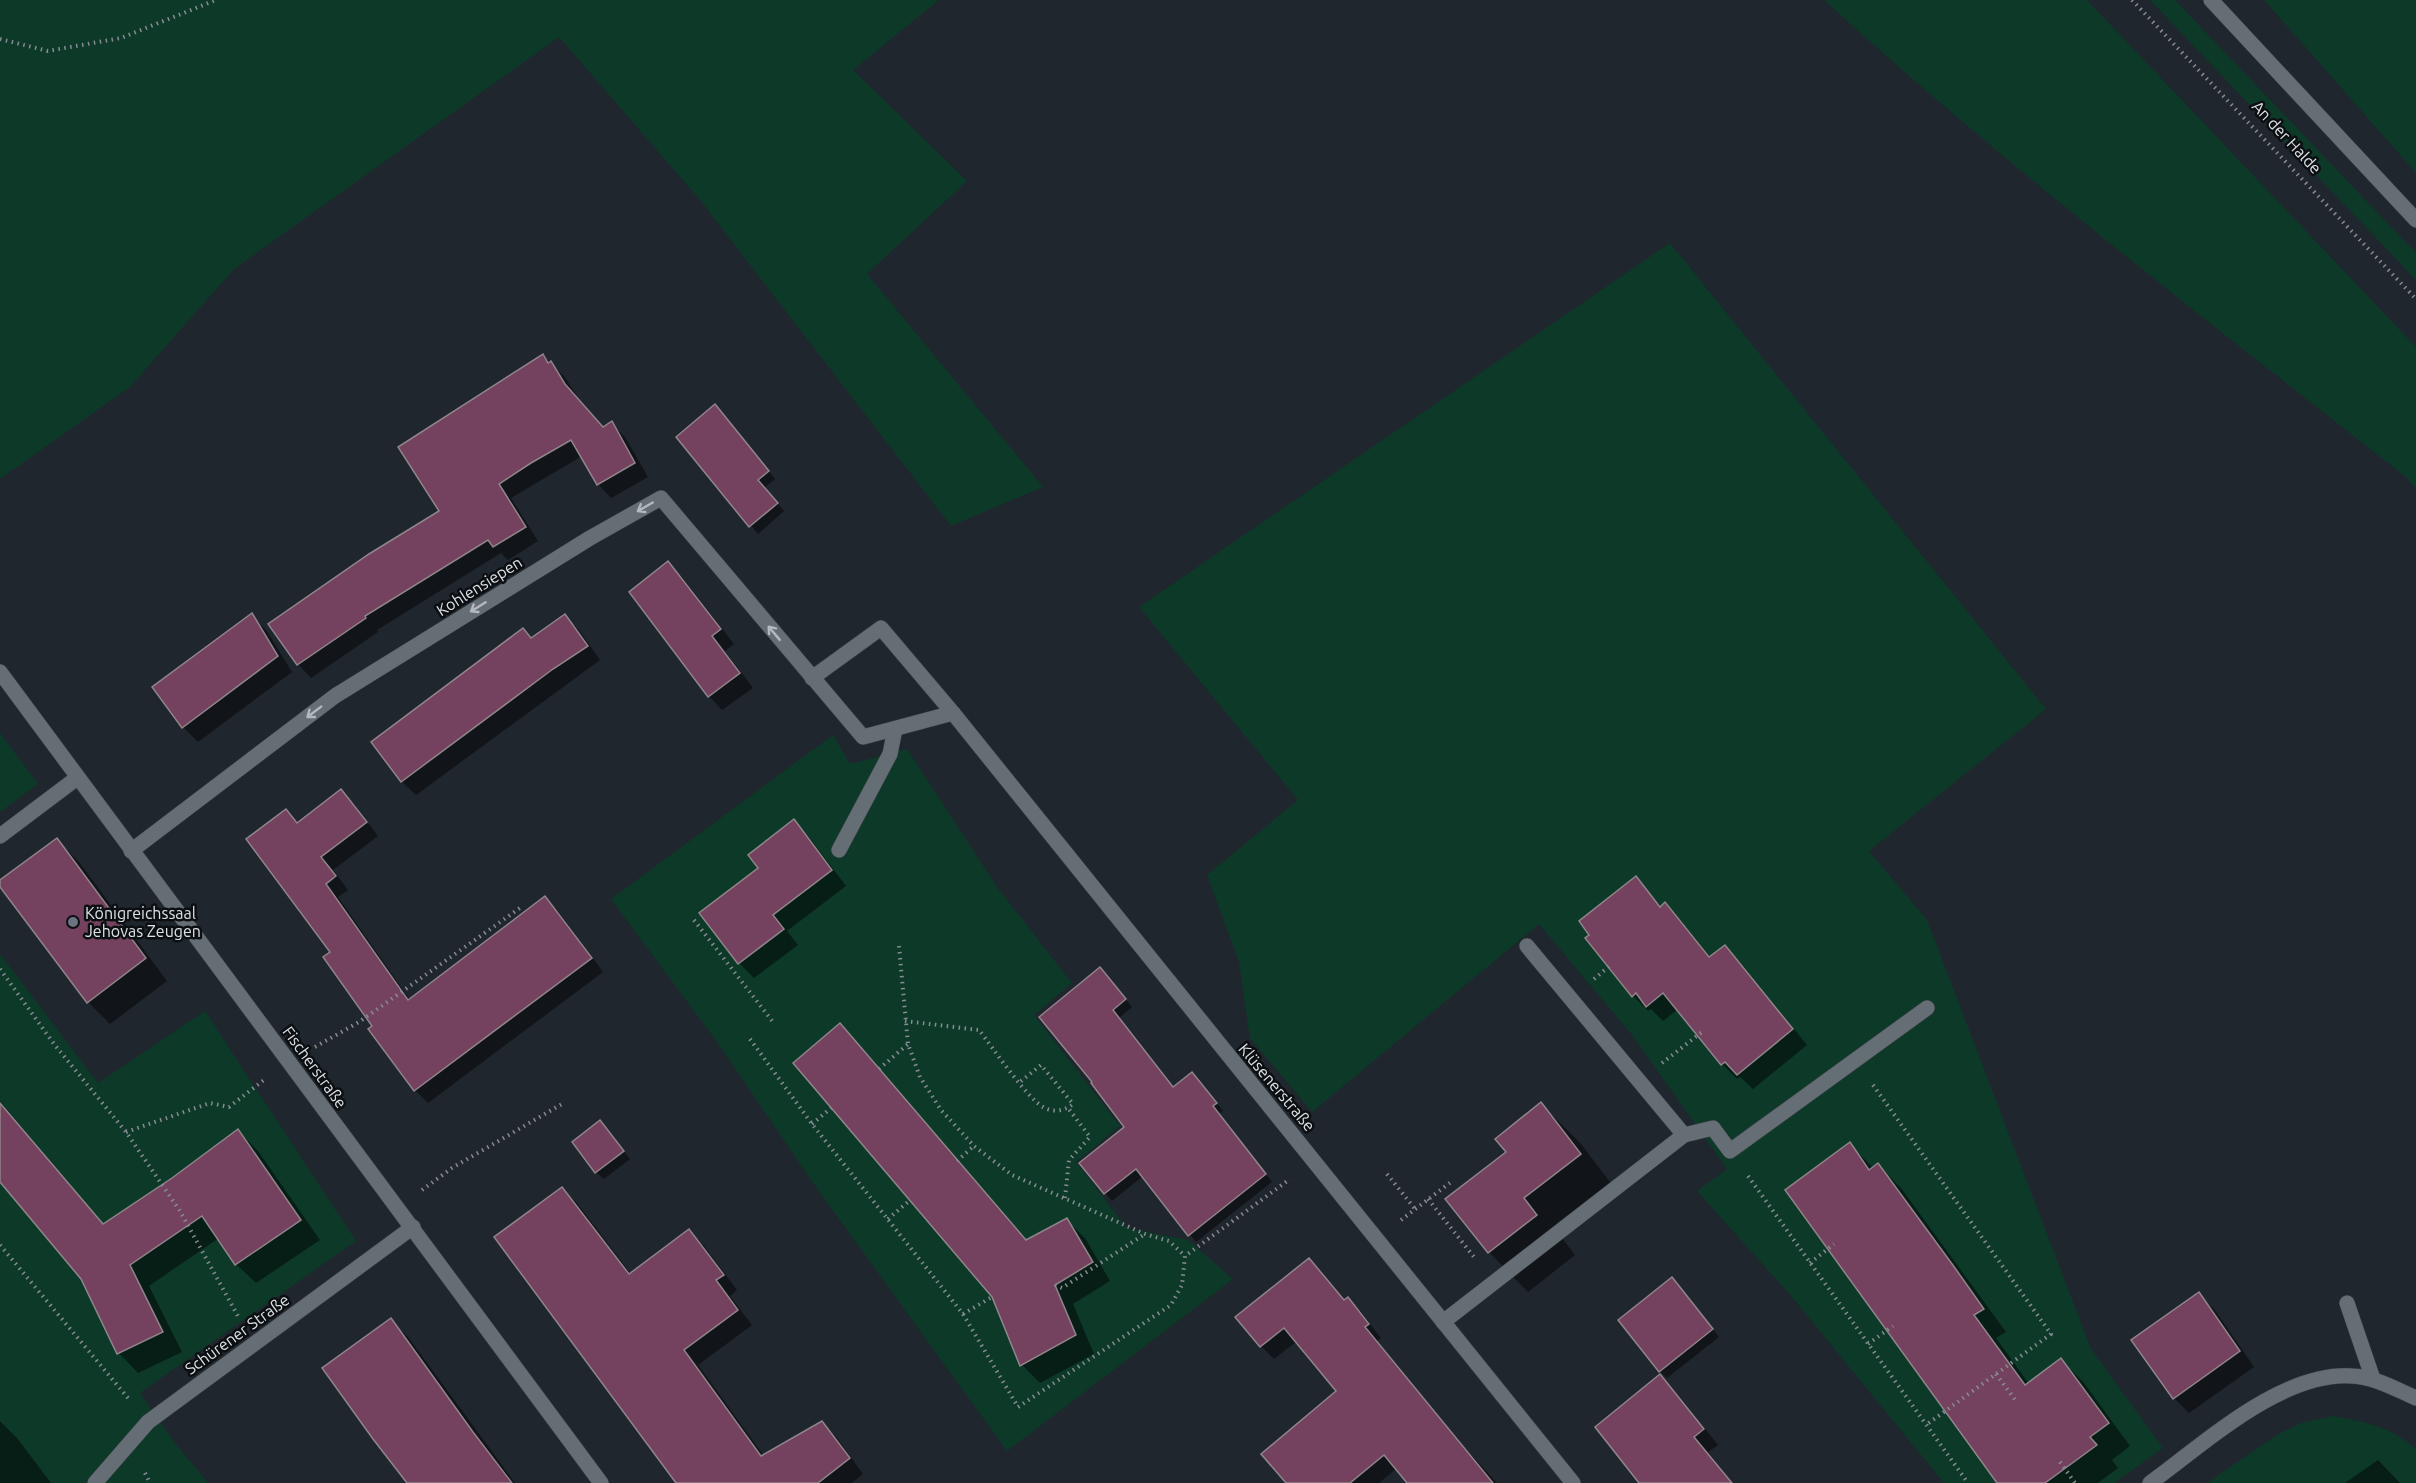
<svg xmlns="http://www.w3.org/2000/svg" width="2416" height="1483" viewBox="0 0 2416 1483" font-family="Ubuntu,sans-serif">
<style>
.green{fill:#0d3929}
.shadow{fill:#0007}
.building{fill:#74425e;stroke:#90858a;stroke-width:1.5}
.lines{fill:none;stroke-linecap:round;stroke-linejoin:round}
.service-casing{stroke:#3d4247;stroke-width:16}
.minor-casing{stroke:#3d4247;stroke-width:16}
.tertiary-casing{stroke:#3d4247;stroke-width:16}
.path{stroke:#878c92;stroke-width:4;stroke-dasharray:1.5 4.5;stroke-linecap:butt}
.service{stroke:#666e75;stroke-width:15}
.minor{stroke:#666e75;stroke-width:15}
.tertiary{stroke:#666e75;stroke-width:15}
.oneway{stroke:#b4b9bf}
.worship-dot{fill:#6b7280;stroke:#0c0f12;stroke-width:2}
.labels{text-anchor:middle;stroke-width:5;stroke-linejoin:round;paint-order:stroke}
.street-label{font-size:16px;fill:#dee2e7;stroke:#0c0f12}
.poi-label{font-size:16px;fill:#dee2e7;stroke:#0c0f12;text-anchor:start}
</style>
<rect width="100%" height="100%" fill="#20262d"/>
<g class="green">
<path d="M0,0H939L853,70L967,181L867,274L1043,487L951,526L700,200L559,37L234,269L130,387L0,479Z"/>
<path d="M1824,0H2087L2416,347V489L2407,478C2210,323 2009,169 1824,0Z"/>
<path d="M2150,0H2175L2416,253V280Z"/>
<path d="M2264,0H2416V173Z"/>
<path d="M1670,243L2046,709L1869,851L1927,920L2091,1349L2163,1448L2114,1483H1944L1792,1297L1697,1191L1727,1169L1632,1035L1539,924L1312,1112L1250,1038L1239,962L1207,875L1298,800L1139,607Z"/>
<path d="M0,733L38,784L0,812Z"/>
<path d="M833,735L850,764L907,749L997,887L1072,983L1034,1015L1120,1126L1076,1162L1127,1228L1188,1240L1233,1279L1007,1451L813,1183L717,1042L611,899Z"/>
<path d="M0,954L98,1083L205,1011L356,1241L140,1393L175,1443L208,1483H0Z"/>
<path d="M2332,1416C2363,1421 2392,1427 2416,1449V1483H2207L2277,1435L2301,1423Z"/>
</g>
<g class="shadow">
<path d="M542,356L564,376L579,399L604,428L611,423L625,437L648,477L611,498L598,484L582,456L511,498L538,541L508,560L501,553L377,630L378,632L311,678L298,664L441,511Z"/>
<path d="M722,414L775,479L764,488L784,511L758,534L678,437Z"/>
<path d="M668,563L682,577L734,644L725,651L753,688L722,710L709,696Z"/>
<path d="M251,615L266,630L292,672L198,742L183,727Z"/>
<path d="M565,616L579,630L600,660L416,795L402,782L373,742Z"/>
<path d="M341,791L354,804L378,836L333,870L348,890L338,897L410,1000L545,898L558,911L603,972L428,1103L415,1090L370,1030L374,1026L332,952L286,811L299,824Z"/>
<path d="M794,821L809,837L846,886L787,931L798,945L754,978L739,963L760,869Z"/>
<path d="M57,840L79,862L167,981L110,1024L88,1002L0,884V882Z"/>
<path d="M1635,878L1662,907L1665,904L1680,920L1711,958L1725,947L1740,962L1807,1045L1753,1089L1740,1077L1737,1079L1722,1064L1678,1009L1663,1021L1651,1009L1648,1011L1633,996Z"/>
<path d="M1107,977L1132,1007L1119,1018L1174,1089L1199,1081L1223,1111L1219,1114L1272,1182L1196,1242L1143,1176L1112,1201L1081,1164L1126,1127Z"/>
<path d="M840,1025L858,1043L1027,1241L1066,1220L1085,1238L1110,1281L1073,1304L1094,1354L1040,1383L1022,1365L994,1296Z"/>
<path d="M0,1101L104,1225L173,1179L238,1131L258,1151L320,1240L256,1283L236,1264L219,1238L149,1286L182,1352L138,1373L119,1353L82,1278L0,1180Z"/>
<path d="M1541,1104L1581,1144L1619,1194L1562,1238L1575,1255L1528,1292L1489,1252L1508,1153Z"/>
<path d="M600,1122L630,1159L604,1179L596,1172Z"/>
<path d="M1850,1144L1874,1169L1878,1165L1901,1188L2006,1332L1996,1338L2029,1384L2061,1360L2084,1383L2130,1446L2112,1460L2118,1468L2098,1483H1999Z"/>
<path d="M562,1189L577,1203L631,1274L689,1231L704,1246L737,1290L730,1296L752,1325L698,1365L764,1456L822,1423L837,1438L863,1474L852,1483H678Z"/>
<path d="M1309,1260L1345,1301L1347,1299L1361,1312L1381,1338L1377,1341L1465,1448L1497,1483H1409L1397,1468L1379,1483H1288L1338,1391L1297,1341L1274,1359L1261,1346Z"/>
<path d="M1672,1279L1719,1337L1667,1378L1660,1371Z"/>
<path d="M2198,1294L2214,1309L2254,1367L2189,1413L2174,1398Z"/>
<path d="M390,1320L408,1337L515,1483H409Z"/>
<path d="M1660,1376L1675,1391L1718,1445L1708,1452L1733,1483H1642Z"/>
<path d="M0,1421L17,1438L51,1483H0Z"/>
<path d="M2378,1460L2400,1483H2345Z"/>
</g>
<g class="building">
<path d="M543,354L548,363L551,361L565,384L603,427L612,421L635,463L597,485L571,440L531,463L499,484L526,527L493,547L488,540L365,616L366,618L297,665L268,624L369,554L439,511L398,447Z"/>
<path d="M715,404L769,471L758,480L778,503L749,527L676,437Z"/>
<path d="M668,561L721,629L712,636L740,673L708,697L629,592Z"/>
<path d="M252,613L278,656L182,728L152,687Z"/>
<path d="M565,614L588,646L553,669L401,782L371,742L523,628L531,638Z"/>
<path d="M341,789L367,822L321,857L336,876L326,884L408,1000L545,896L592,958L414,1091L368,1029L372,1026L323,957L330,952L246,839L286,809L297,823Z"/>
<path d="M794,819L832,870L773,915L784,929L738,964L699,913L758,868L748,855Z"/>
<path d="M57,838L146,958L87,1003L0,887V880Z"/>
<path d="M1636,876L1660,907L1665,902L1709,957L1725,945L1793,1029L1737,1075L1725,1062L1721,1065L1663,993L1646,1007L1636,993L1632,997L1585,938L1589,935L1579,921Z"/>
<path d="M1100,967L1126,999L1113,1010L1173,1087L1192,1072L1217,1103L1213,1106L1266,1174L1188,1236L1136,1169L1104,1194L1079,1163L1124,1127L1091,1083L1092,1082L1039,1017Z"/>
<path d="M840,1023L1026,1240L1067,1218L1093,1262L1055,1285L1076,1335L1020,1366L992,1297L793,1063Z"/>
<path d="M1541,1102L1581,1154L1524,1198L1537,1215L1488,1253L1445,1199L1506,1152L1495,1139Z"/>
<path d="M0,1103L103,1224L172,1178L238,1129L301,1220L235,1265L202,1216L130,1265L163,1332L117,1354L81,1279L0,1182Z"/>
<path d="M600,1120L624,1151L595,1173L572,1142Z"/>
<path d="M1850,1142L1869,1170L1878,1163L1955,1268L1984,1309L1974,1315L2025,1385L2061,1358L2109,1423L2090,1437L2097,1445L2045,1483H1997L1785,1190Z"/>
<path d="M562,1187L629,1274L689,1229L724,1275L716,1280L738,1310L684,1350L761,1456L822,1421L850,1458L818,1483H676L494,1237Z"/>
<path d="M1309,1258L1344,1300L1348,1297L1369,1324L1365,1327L1493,1483H1407L1384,1455L1350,1483H1286L1261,1454L1336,1391L1284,1328L1260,1347L1235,1317Z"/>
<path d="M1672,1277L1713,1329L1659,1372L1618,1320Z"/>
<path d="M2199,1292L2240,1351L2173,1399L2131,1340Z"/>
<path d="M391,1318L473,1432L512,1483H407L373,1439L322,1368Z"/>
<path d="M1660,1374L1704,1429L1694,1437L1732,1483H1639L1595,1427Z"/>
</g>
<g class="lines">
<defs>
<g id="service">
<path d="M839,850L890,754L895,729"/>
<path d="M1684,1135L1713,1128L1730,1151L1927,1008"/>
<path d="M2347,1303L2373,1379"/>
<path d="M1443,1322L1684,1135L1527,946"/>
</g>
<g id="minor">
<path d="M0,672L601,1483"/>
<path d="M812,678L881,628L953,713L1573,1483"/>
<path d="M0,836L77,778"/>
<path d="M131,851L335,696L590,538L661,498L863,737L953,713"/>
<path d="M95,1483L148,1422L413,1227"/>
<path d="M2150,1483C2204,1444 2282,1371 2352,1376C2375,1377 2395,1389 2416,1398"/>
</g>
<path id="tertiary" d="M2211,0L2416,220"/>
</defs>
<use href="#service" class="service-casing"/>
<use href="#minor" class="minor-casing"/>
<use href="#tertiary" class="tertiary-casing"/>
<g class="path">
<path d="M2132,0L2416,299"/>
<path d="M0,39L48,51L121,38L216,0"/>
<path d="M694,920L773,1022"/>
<path d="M899,946L908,1044L920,1077L941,1110L974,1146L1012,1175L1145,1234L1169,1241L1185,1256"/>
<path d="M0,969L54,1044L126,1132L180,1211L239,1318"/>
<path d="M1594,979L1612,964"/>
<path d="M905,1021L979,1030C993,1048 1026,1097 1043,1107C1052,1113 1065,1111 1073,1104L1041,1065L1020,1082"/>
<path d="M750,1039L812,1124L963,1314L1018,1407L1171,1305L1182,1285L1185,1256L1290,1179"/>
<path d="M315,1047L359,1022L520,908"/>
<path d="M1662,1063L1702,1032"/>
<path d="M879,1069L908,1044"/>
<path d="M1873,1085L2051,1334L1926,1425"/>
<path d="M812,1124L831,1108"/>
<path d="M126,1132L210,1103L229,1107L264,1080"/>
<path d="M957,1161L974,1146"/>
<path d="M1387,1174L1415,1209"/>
<path d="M1748,1176L1968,1483"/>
<path d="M422,1190L452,1168L562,1104"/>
<path d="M1065,1198L1069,1160L1090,1137L1068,1108"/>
<path d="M1428,1199L1474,1257"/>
<path d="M888,1219L909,1201"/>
<path d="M1401,1220L1451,1182"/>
<path d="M0,1245L128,1398"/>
<path d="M1810,1263L1834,1244"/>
<path d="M1055,1285L1062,1288L1145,1234"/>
<path d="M963,1314L992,1297"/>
<path d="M1868,1344L1893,1326"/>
<path d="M1996,1374L2016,1401"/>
<path d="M2060,1462L2075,1483"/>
<path d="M145,1473L150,1483"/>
</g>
<use href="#service" class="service"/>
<use href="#minor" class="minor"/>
<use href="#tertiary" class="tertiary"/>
</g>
<defs><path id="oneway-shaft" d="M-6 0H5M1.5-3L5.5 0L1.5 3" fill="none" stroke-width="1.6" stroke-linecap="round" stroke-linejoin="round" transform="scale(1.5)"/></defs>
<g class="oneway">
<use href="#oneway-shaft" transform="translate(645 507) rotate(150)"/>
<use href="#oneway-shaft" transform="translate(478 607) rotate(148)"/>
<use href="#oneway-shaft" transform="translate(774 633) rotate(-130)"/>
<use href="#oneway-shaft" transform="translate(314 712) rotate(143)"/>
</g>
<circle class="worship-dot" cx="73" cy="922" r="6"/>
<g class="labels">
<g class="street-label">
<text transform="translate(2287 137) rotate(47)" y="6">An der Halde</text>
<text transform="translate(479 586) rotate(-32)" y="6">Kohlensiepen</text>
<text transform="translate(315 1067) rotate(54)" y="6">Fischerstraße</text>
<text transform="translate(1277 1087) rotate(50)" y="6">Klüsenerstraße</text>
<text transform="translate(237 1334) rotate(-36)" y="6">Schürener Straße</text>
</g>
<g class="poi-label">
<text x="85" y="919">Königreichssaal<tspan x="85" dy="18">Jehovas Zeugen</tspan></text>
</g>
</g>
</svg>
